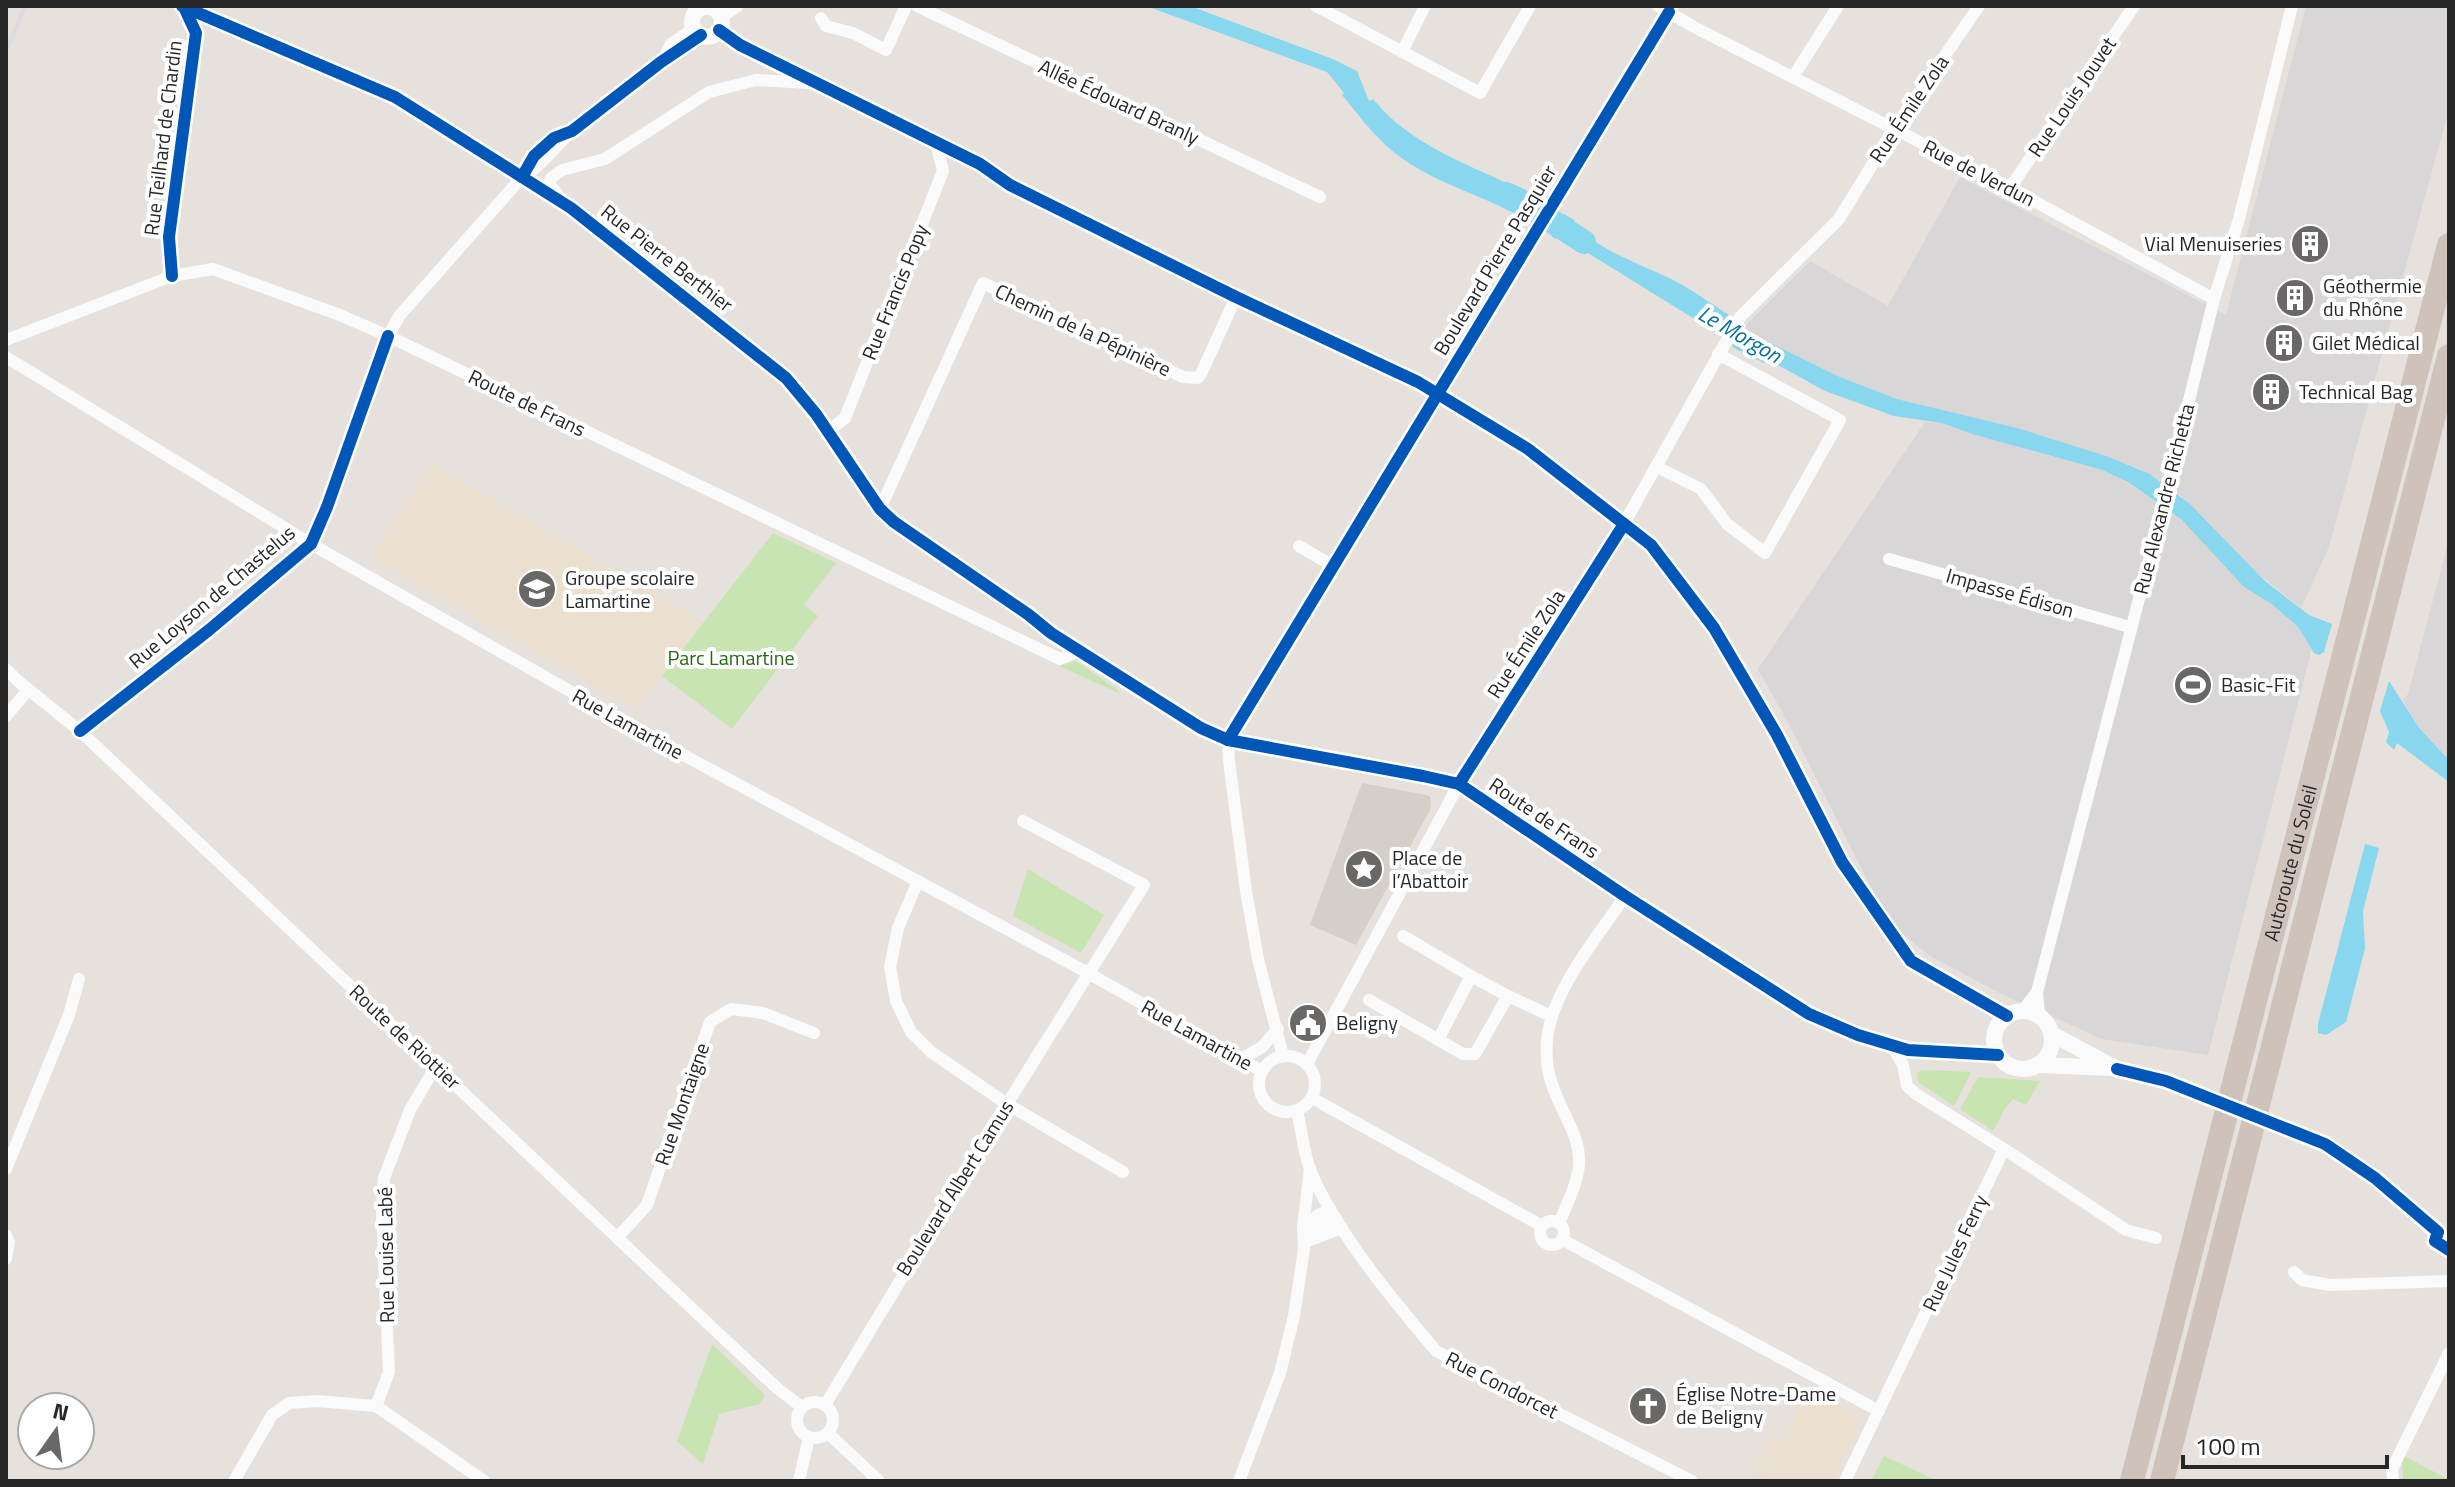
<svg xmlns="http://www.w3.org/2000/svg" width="2455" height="1487" viewBox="0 0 2455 1487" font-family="'Titillium Web',sans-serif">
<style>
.industrial{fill:#d9d6d8}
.education{fill:#ebe0cf}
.green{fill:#c8e4b2}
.plaza{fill:#d5cfca}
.water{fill:#89d7ee}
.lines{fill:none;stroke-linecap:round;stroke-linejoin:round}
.river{stroke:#89d7ee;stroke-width:24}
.minor{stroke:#fbfafa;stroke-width:12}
.tertiary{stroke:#fbfafa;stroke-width:16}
.motorway{stroke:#cec2ba;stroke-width:24}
.rail{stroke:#dcdcde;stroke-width:4}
.cycleway-casing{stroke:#fff;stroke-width:17}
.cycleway{stroke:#0057b8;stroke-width:12}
.labels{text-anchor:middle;stroke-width:8;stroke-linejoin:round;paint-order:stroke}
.street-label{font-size:20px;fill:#272727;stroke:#fff}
.poi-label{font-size:20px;fill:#272727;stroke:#fff;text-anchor:start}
.park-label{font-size:20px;fill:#286714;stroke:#fff}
.water-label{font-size:22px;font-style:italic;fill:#056e9d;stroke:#fff}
</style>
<rect width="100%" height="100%" fill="#e6e1dc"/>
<g class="industrial">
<path d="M2306,6H2449V109L2329,547L2301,608L2251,568L2179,494L2139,468L2017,428L1897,399L1840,377L1746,331L1744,327L1810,261L1888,306L1960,177L2226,315Z"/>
<path d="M1925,422L1942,423L1972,434L2101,470L2119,477L2175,515L2193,530L2244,587L2273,605L2290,619L2304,634L2312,648L2208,1055L2102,1039L2003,995L1927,954L1893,925L1877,899L1787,721L1758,669Z"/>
<path d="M2449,540V760L2420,729L2403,700L2408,694Z"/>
</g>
<g class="education">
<path d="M432,464L703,621L635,709L370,557Z"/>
<path d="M1796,1384L1856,1417L1859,1427L1833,1481H1764L1776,1458L1773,1456L1762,1479L1751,1473L1771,1436L1781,1440L1779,1444L1782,1445L1800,1406L1788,1399Z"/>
</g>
<g class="green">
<path d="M773,533L836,563L804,605L818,616L732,729L662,676Z"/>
<path d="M1076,661L1119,691V693L1059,666Z"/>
<path d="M1028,869L1104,915L1081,953L1013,916Z"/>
<path d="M1922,1070L1971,1072L1954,1106L1918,1082L1917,1073Z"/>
<path d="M1978,1077L2040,1081L2026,1105L2013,1099L2004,1110L1993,1131L1960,1109Z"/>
<path d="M712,1344L765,1395L760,1404L719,1414L703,1464L677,1441Z"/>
<path d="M1884,1456L1938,1481H1871Z"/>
<path d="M2404,1456L2446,1478L2449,1473V1481H2403L2402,1461Z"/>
</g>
<path class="plaza" d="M1362,783L1426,795L1430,797L1431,803L1430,810L1356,945L1310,925Z"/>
<g class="water">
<path d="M1146,6H1190L1333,59L1357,71L1369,101L1373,99C1416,152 1482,167 1539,200L1527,220C1487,197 1440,185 1403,159C1378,142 1361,118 1342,95L1344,93L1327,72Z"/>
<path d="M1564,214L1574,220L1575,226C1602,251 1637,263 1669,278C1690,288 1710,303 1729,315L1717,333L1559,235L1556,239L1551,236Z"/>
<path d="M1736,322L1744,327L1746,331L1840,377L1897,399L2017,428L2106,456L2148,473L2190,504L2265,581L2309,615L2332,624L2324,652L2319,655L2314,653L2298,627L2273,605L2244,587L2182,520L2128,482L2102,470L1972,434L1942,423L1894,416L1825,391L1776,364L1764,363L1732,347L1734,343L1727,339Z"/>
<path d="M2389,681L2420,729L2449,760V782L2397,743L2394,750L2386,742L2389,732L2380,711Z"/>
<path d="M2365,844L2379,848L2363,911L2365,948L2346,1022L2326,1035L2318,1033V1024Z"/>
</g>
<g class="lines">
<path class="river" d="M1506,194L1519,200L1584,242"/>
<g class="minor">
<path d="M917,6L1320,197"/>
<path d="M1316,6L1480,93L1530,6"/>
<path d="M1658,6L1694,27L2010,188L2214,299"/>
<path d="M711,7L712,6"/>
<path d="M721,17L738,6"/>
<path d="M821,18L826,26L853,33L886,50L906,6"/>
<path d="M1402,52L1425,6"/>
<path d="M663,60L671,44L693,29"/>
<path d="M1793,77L1838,6"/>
<path d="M525,176C546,162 556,144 575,129C615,95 659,67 701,35"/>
<path d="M2010,188L2134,6"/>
<path d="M560,197L549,184L551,178L562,170L605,159L709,92L756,80L807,83"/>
<path d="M172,276L169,237L196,33L184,7"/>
<path d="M6,340L172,276L213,269L340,315L388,336L1060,659L1070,655L1074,648"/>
<path d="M6,357L311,544L663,744L1079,968L1262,1071"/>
<path d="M827,432L845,418L943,171L936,143"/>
<path d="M1657,467L1701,489L1727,524L1765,553L1840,420L1718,354"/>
<path d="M880,509L983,283L1183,377L1198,378L1201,374L1236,297"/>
<path d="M1299,546L1333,566"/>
<path d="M1889,559L2130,627"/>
<path d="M6,669L18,681L80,731L718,1333L778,1389L802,1407"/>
<path d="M6,716L28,690"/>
<path d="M80,731L209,630L311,544L327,507L388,336L400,315L522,177C535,153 544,141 572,131"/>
<path d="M918,881L898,928L890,967L896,1001L911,1032L931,1052L1007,1104L1123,1172"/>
<path d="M1403,936L1471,976L1438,1040"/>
<path d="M1471,976L1508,996"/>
<path d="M1369,1000L1463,1054H1475L1508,996L1551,1016"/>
<path d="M2023,1010L2037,992"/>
<path d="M2039,1015L2037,992L2161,514L2214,299L2239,219L2292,6"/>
<circle cx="1287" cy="1084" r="28"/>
<path d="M1283,1056L1258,959L1246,891L1229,761L1228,740L1673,6"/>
<path d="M1240,1060L1262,1047L1278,1029"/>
<path d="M1307,1064L1459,784L1612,545L1740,317L1839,219L1894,129L1979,6"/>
<path d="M1312,1098L1542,1226"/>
<path d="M1297,1111C1302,1130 1303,1153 1311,1172C1337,1233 1393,1300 1436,1351L1692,1481"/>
<path d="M2004,1149L2126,1230L2156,1238"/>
<path d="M6,1169L69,1015L79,979"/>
<circle cx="1552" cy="1233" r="12"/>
<path d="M1559,1223C1567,1204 1577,1185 1579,1165C1581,1135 1560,1111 1552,1084C1547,1071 1546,1055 1547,1041C1551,991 1597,938 1625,896"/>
<path d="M1303,1228L1318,1215L1330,1209"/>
<path d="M6,1235L9,1242L6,1259"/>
<path d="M618,1237L647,1205L710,1022L731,1009L763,1013L814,1033"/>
<path d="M1563,1240L1879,1411"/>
<path d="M1308,1241L1342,1228"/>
<path d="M1305,1242L1318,1226L1336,1218"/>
<path d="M2294,1272L2302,1280L2330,1285L2449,1281"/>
<circle cx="815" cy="1420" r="18"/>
<path d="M825,1405L1007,1104L1144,885L1023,821"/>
<path d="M376,1406L389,1372L382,1214L384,1178L410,1110L436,1066"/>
<path d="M828,1433L879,1481"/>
<path d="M234,1481L272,1415L289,1403L317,1401L376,1406L484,1481"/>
<path d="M799,1481L809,1437"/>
<path d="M1239,1481L1280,1373L1294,1316L1304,1249L1303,1228L1310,1168"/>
<path d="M1845,1481L2004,1149L1916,1094L1907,1086L1903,1065L1893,1047"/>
<path d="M2393,1481L2392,1469L2449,1353"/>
</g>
<g class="tertiary">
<path d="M182,6L395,97L571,208L786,378L816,414L880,509L894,522L1029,615L1051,633L1201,728L1228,740L1423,776L1459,784L1625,896L1809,1014L1858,1035L1908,1050L1998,1055"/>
<circle cx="707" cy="22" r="15"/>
<path d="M719,30L740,45L980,164L1010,185L1236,297L1418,382L1528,449L1651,545L1714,628L1777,735L1842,862L1911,961L2007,1016"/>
<circle cx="2023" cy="1040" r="29"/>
<path d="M2052,1034L2117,1069L2166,1081L2325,1144L2375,1178L2449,1243"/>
<path d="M2039,1065L2111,1068"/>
</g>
<g class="motorway">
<path id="s1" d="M2132,1481L2449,245"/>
<path d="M2162,1481L2449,356"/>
</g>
<path class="rail" d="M6,51L25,6"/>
<defs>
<g id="cycleway">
<path d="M182,6L395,97L571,208L786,378L816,414L880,509L894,522L1029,615L1051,633L1201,728L1228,740L1423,776L1459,784L1625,896L1809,1014L1858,1035L1908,1050L1998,1055"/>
<path d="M719,30L740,45L980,164L1010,185L1236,297L1418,382L1528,449L1651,545L1714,628L1777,735L1842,862L1911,961L2007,1016"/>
<path d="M522,177L534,156L554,138L572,131L661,62L701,35"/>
<path d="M172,276L169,237L196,33L184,7"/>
<path d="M80,731L209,630L311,544L327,507L388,336"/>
<path d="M1228,740L1669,12"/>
<path d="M1459,784L1624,524"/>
<path d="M2117,1069L2166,1081L2325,1144L2375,1178L2438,1232L2435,1241L2449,1250"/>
</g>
</defs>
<use href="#cycleway" class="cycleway-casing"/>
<use href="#cycleway" class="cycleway"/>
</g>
<defs>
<symbol id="building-disc" viewBox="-11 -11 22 22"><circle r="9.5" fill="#6a6866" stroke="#fff"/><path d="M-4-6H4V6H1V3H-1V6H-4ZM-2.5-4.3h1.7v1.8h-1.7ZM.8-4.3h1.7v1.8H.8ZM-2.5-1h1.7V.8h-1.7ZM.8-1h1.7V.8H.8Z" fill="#fff"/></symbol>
<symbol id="school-disc" viewBox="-11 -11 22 22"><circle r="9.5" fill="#6a6866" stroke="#fff"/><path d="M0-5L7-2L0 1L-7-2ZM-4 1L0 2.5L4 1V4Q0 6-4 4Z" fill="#fff"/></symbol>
<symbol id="stadium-disc" viewBox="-11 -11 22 22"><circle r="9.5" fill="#6a6866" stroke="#fff"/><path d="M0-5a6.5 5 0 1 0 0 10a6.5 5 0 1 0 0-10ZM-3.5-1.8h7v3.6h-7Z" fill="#fff"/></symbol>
<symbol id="sight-disc" viewBox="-11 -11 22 22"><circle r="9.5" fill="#6a6866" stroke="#fff"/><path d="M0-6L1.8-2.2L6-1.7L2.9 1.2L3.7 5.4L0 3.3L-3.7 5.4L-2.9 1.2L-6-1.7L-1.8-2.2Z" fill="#fff"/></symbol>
<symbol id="civic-disc" viewBox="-11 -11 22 22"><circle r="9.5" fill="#6a6866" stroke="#fff"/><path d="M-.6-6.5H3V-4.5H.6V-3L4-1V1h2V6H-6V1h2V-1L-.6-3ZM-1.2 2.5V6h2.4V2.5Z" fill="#fff"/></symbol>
<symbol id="church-disc" viewBox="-11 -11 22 22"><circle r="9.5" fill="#6a6866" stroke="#fff"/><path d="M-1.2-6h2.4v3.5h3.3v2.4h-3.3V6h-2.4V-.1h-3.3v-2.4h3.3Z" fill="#fff"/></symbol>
</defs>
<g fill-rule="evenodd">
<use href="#building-disc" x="2288" y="222" width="44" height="44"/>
<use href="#building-disc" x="2273" y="276" width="44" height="44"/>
<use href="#building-disc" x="2262" y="321" width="44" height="44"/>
<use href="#building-disc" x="2249" y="370" width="44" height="44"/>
<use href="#school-disc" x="515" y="567" width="44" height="44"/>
<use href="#stadium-disc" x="2171" y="663" width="44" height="44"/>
<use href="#sight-disc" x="1342" y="847" width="44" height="44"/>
<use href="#civic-disc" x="1286" y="1001" width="44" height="44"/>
<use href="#church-disc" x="1626" y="1384" width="44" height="44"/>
</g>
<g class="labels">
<g class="street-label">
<text transform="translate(2072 97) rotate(-56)" y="7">Rue Louis Jouvet</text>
<text transform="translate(1119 102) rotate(25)" y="7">Allée Édouard Branly</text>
<text transform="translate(1909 109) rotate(-56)" y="7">Rue Émile Zola</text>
<text transform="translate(163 138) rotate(-83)" y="7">Rue Teilhard de Chardin</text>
<text transform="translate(1979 173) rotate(27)" y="7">Rue de Verdun</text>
<text transform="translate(667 258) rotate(38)" y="7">Rue Pierre Berthier</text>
<text transform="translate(1495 260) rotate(-59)" y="7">Boulevard Pierre Pasquier</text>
<text transform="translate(895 292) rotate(-68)" y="7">Rue Francis Popy</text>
<text transform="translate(1083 330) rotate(25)" y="7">Chemin de la Pépinière</text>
<text transform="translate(527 403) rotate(26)" y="7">Route de Frans</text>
<text transform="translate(2164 499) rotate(-76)" y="7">Rue Alexandre Richetta</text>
<text transform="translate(2010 593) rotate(16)" y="7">Impasse Édison</text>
<text transform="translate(212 597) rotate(-40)" y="7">Rue Loyson de Chastelus</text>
<text transform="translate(1526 644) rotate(-57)" y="7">Rue Émile Zola</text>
<text transform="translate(628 724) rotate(29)" y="7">Rue Lamartine</text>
<text transform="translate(1544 818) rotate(34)" y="7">Route de Frans</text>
<text dy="7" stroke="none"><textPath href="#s1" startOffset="638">Autoroute du Soleil</textPath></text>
<text transform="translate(1197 1035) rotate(29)" y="7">Rue Lamartine</text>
<text transform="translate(405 1037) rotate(43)" y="7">Route de Riottier</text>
<text transform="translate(682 1104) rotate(-71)" y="7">Rue Montaigne</text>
<text transform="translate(955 1188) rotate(-58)" y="7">Boulevard Albert Camus</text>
<text transform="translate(1955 1253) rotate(-65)" y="7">Rue Jules Ferry</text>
<text transform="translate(386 1255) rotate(-91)" y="7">Rue Louise Labé</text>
<text transform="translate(1502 1385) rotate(27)" y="7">Rue Condorcet</text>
</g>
<g class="poi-label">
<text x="2282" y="251" text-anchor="end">Vial Menuiseries</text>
<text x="2323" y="293">Géothermie<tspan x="2323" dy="23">du Rhône</tspan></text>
<text x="2312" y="350">Gilet Médical</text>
<text x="2299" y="399">Technical Bag</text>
<text x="565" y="585">Groupe scolaire<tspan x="565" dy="23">Lamartine</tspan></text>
<text x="2221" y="692">Basic-Fit</text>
<text x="1392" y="865">Place de<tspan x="1392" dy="23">l’Abattoir</tspan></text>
<text x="1336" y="1030">Beligny</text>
<text x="1676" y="1401">Église Notre-Dame<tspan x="1676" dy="23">de Beligny</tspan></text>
</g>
<g class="park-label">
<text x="731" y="665">Parc Lamartine</text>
</g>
<g class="water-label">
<text transform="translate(1740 334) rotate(30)" y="8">Le Morgon</text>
</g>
</g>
<rect width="2455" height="1487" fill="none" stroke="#272727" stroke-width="16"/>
<g transform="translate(56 1431) rotate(14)"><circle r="38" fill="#ffffff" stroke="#a9a9a9" stroke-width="2"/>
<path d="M0-6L14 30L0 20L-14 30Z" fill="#6a6866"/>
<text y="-12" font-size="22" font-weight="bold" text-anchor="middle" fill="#272727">N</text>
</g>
<path d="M2183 1455v12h204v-12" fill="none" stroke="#272727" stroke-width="4"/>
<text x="2195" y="1455" font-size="24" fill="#272727" stroke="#ffffff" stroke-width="6" paint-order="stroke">100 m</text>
</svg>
